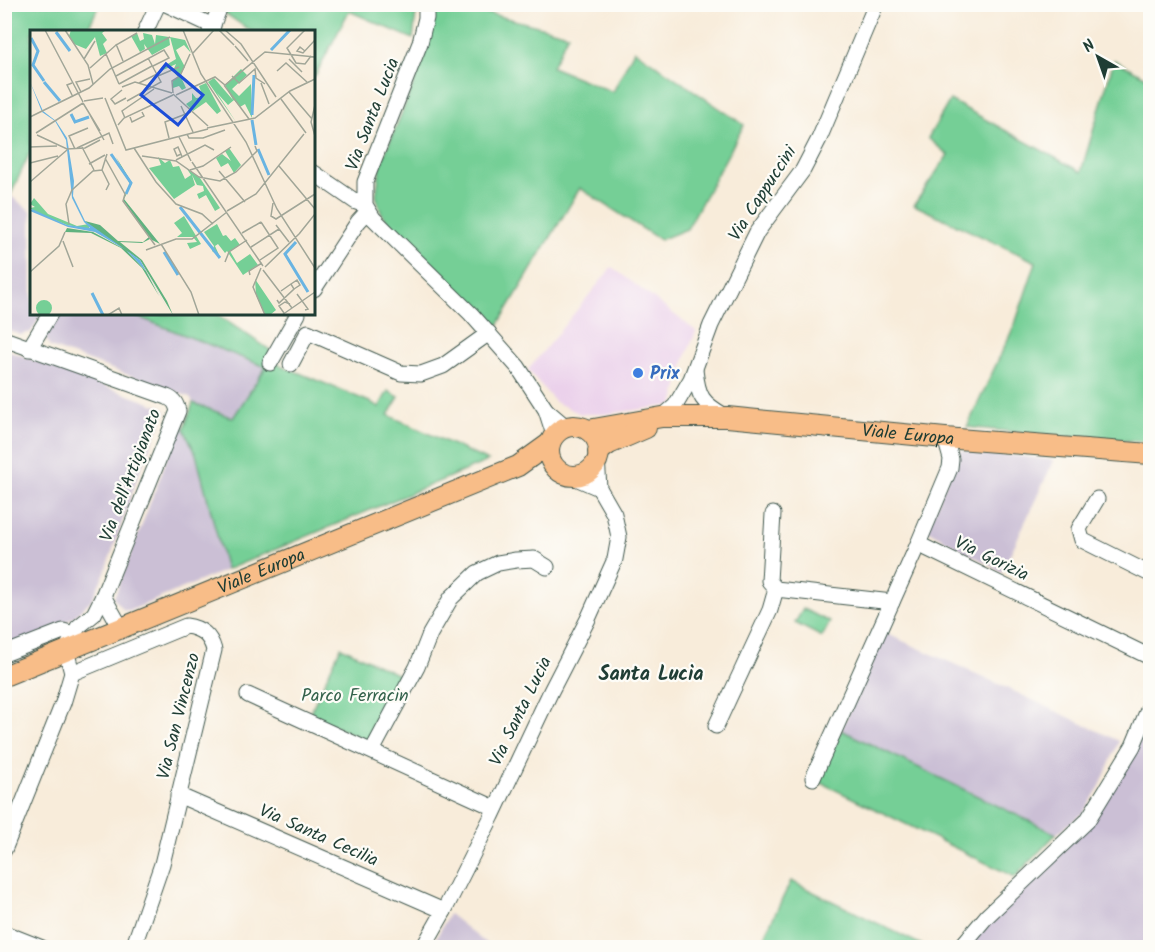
<svg xmlns="http://www.w3.org/2000/svg" width="1155" height="952" viewBox="0 0 1155 952" font-family="Kalam,sans-serif">
<style>
.built{fill:#ebd1eb}
.industrial{fill:#cbbfd5}
.green{fill:#75cf96;stroke:#4a8665;stroke-width:1.5}
.lines{fill:none;stroke-linecap:round;stroke-linejoin:round}
.minor-casing{stroke:#40574d;stroke-width:17}
.major-casing{stroke:#40574d;stroke-width:22}
.minor{stroke:#fff;stroke-width:15}
.major{stroke:#f8bd88;stroke-width:20}
.shop-dot{fill:#3f7fe0;stroke:#fdfcf7;stroke-width:2}
.labels{text-anchor:middle;stroke-width:4.5;stroke-linejoin:round;paint-order:stroke}
.street-label{font-size:18px;fill:#1f3d34;stroke:#fdfcf7}
.shop-label{font-size:18px;font-weight:bold;fill:#366cbe;stroke:#fdfcf7;text-anchor:start}
.park-label{font-size:18px;fill:#34624c;stroke:#fdfcf7}
.neighbourhood-label{font-size:20px;font-weight:bold;fill:#1f3d34;stroke:#fdfcf7}
.inset-river{fill:none;stroke:#69b4e2;stroke-width:3}
.inset-road{fill:none;stroke:#a1a698;stroke-width:1.5}
.view{fill:#1d4ed8;fill-opacity:0.15;stroke:#1d4ed8;stroke-width:3}
.inset-edge{fill:none;stroke:#1f3d34;stroke-width:3}
</style>
<rect width="100%" height="100%" fill="#fdfcf7"/>
<filter id="ink" filterUnits="userSpaceOnUse"><feTurbulence type="fractalNoise" baseFrequency=".0167" numOctaves="2"/><feDisplacementMap in="SourceGraphic" scale="12" xChannelSelector="R" yChannelSelector="G"/><feConvolveMatrix kernelMatrix="1 2 1 2 8 2 1 2 1" color-interpolation-filters="sRGB"/></filter>
<filter id="wash" filterUnits="userSpaceOnUse"><feTurbulence type="fractalNoise" baseFrequency=".008" numOctaves="4" result="noise"/><feDisplacementMap in="SourceGraphic" scale="24" xChannelSelector="R" yChannelSelector="G"/><feGaussianBlur stdDeviation="1.35" result="paint"/><feColorMatrix in="noise" values="0 0 0 0 0 0 0 0 0 0 0 0 0 0 0 0 0 1.4 0 .05"/><feComposite in="paint" operator="in"/></filter>
<g filter="url(#wash)">
<rect width="100%" height="100%" fill="#f8ecda"/>
<path class="built" d="M612,267L696,331L685,359L673,405L605,414H581L555,402L528,370Z"/>
<g class="industrial">
<path d="M4,191L31,211L32,314H42L31,332L20,335L5,329Z"/>
<path d="M56,314H131L266,367L233,418L193,403L190,397L50,347L44,335Z"/>
<path d="M4,349L161,407L166,411L139,473L105,572L92,599L75,616L58,627L4,652Z"/>
<path d="M181,422L196,454L226,570L131,610H124L114,598Z"/>
<path d="M959,450L1054,460L1002,572L927,530Z"/>
<path d="M885,633L994,682L1119,741L1100,786L1083,813L1056,834L841,730Z"/>
<path d="M1150,713V947L965,948L1082,826Z"/>
<path d="M449,914L488,945L487,948H431Z"/>
</g>
<g class="green">
<path d="M5,4L99,5L87,31L32,32L31,150L10,196L4,191Z"/>
<path d="M226,4L417,5L413,39L349,11L315,76L314,75V32L251,31L223,12Z"/>
<path d="M433,5H456L568,34L552,67L613,92L634,50L744,125L687,229L660,240L580,188L495,330L423,259L383,216L379,207L376,195L381,163L420,69L427,46Z"/>
<path d="M1114,60L1150,79V442L1065,437L967,427L1015,324L1036,262L914,205L948,155L928,138L950,100L1081,172Z"/>
<path d="M131,314H216L270,350L275,363L372,403L379,407L388,391L399,397L388,415L488,461L226,570L196,454L184,429L193,403L233,418L266,367Z"/>
<path d="M803,609L830,622L822,637L795,623Z"/>
<path d="M341,647L401,676L369,742L309,715Z"/>
<path d="M841,730L1056,834L1015,877L817,781Z"/>
<path d="M791,881L922,945L921,947H759Z"/>
</g>
</g>
<g filter="url(#ink)">
<g class="lines">
<defs>
<g id="minor">
<path d="M166,4L213,26"/>
<path d="M426,4V18L420,43L365,182V205L373,218L471,314L518,367L546,410L554,435"/>
<path d="M145,32L158,4"/>
<path d="M210,32L221,4"/>
<path d="M314,173L356,202L365,205"/>
<path d="M314,289L358,222L368,211"/>
<path d="M4,339L167,397C174,400 176,403 178,411L103,596L94,614L78,627L66,650L72,673L63,703L4,850"/>
<path d="M29,349L50,314"/>
<path d="M270,363L298,314"/>
<path d="M291,364L308,332L401,373L421,374L443,366L489,333"/>
<path d="M695,370C698,397 702,403 725,416"/>
<path d="M546,410L566,427"/>
<path d="M662,417L675,406L691,379L711,325L757,232L803,170L819,139L876,4"/>
<path d="M569,475L599,488"/>
<path d="M1097,499L1079,529L1082,540L1150,574"/>
<path d="M773,514L769,581L776,589L892,602"/>
<path d="M918,544L1150,657"/>
<path d="M103,596L121,628"/>
<path d="M4,654L63,631L74,634"/>
<path d="M72,673L186,626C201,628 210,635 214,650L162,864L133,948"/>
<path d="M248,695L495,808"/>
<path d="M716,726L770,610L776,589"/>
<path d="M372,751L417,667L430,634L451,598L477,573L498,563L516,560L534,559L547,567"/>
<path d="M813,778L918,544L950,468L951,459L945,438"/>
<path d="M178,795L444,911"/>
<path d="M4,933L42,948"/>
<path d="M423,948L444,911L492,816L551,691L588,619L615,559L619,537L614,514L599,488L597,457"/>
<path d="M960,948L987,916L1087,821L1133,746L1150,705"/>
</g>
<g id="major">
<circle cx="574" cy="451" r="25"/>
<path id="s1" d="M588,430L662,417H727L945,438L1150,454"/>
<path d="M598,452L609,444L646,428"/>
<path id="s2" d="M4,676L518,466L550,443"/>
</g>
</defs>
<use href="#minor" class="minor-casing"/>
<use href="#major" class="major-casing"/>
<use href="#minor" class="minor"/>
<use href="#major" class="major"/>
</g>
</g>
<circle class="shop-dot" cx="638" cy="373" r="6"/>
<g class="labels">
<g class="street-label">
<text transform="translate(372 114) rotate(-69)" y="6">Via Santa Lucia</text>
<text transform="translate(762 193) rotate(-57)" y="6">Via Cappuccini</text>
<text dy="6" stroke="none"><textPath href="#s1" startOffset="322">Viale Europa</textPath></text>
<text transform="translate(130 475) rotate(-69)" y="6">Via dell'Artigianato</text>
<text transform="translate(992 558) rotate(26)" y="6">Via Gorizia</text>
<text dy="6" stroke="none"><textPath href="#s2" startOffset="278">Viale Europa</textPath></text>
<text transform="translate(520 711) rotate(-64)" y="6">Via Santa Lucia</text>
<text transform="translate(178 716) rotate(-76)" y="6">Via San Vincenzo</text>
<text transform="translate(319 835) rotate(24)" y="6">Via Santa Cecilia</text>
</g>
<g class="shop-label">
<text x="650" y="379">Prix</text>
</g>
<g class="park-label">
<text x="355" y="701">Parco Ferracin</text>
</g>
<g class="neighbourhood-label">
<text x="651" y="680">Santa Lucia</text>
</g>
</g>
<g transform="translate(30 30)">
<rect width="285" height="285" fill="#f8ecda"/>
<path d="M41,0H76L72,3L77,10L73,14L77,23L70,26L65,7L56,19L44,14L39,6ZM107,3L110,11L114,9L113,3L122,5L125,14L126,5L139,7L140,15L122,25L114,14L115,19L110,22L101,6ZM140,7L155,10L161,23L154,15L146,20L155,37L150,45L156,58L152,60L149,56L143,58V51L148,47L143,41L146,34L131,41V38L146,29ZM211,39L217,45L202,59L209,66L221,54L222,88L215,74L210,77L204,70L198,75L187,63L206,92L178,52L184,48L203,70L195,55ZM176,53L191,81L187,84L176,72L163,81L156,74L162,70V63L166,68L173,67L169,56ZM199,118L211,135L204,143L198,133L191,137L186,128L192,124L201,131L195,121ZM128,127L135,133L140,130L143,137L149,136L155,149L161,145L157,139L170,148L190,178L185,181L176,165L169,169L167,164L174,161L173,156L167,155L162,145L165,155L144,169L119,138L131,135ZM4,168L18,184L47,196L59,194L85,211L59,196V199L37,195L7,183L0,178L5,177L0,174ZM154,186L171,214L160,219L157,213L167,212L163,207H147L152,203L144,193ZM187,194L193,206L196,205L201,211L205,208L210,215L200,221L207,233L220,224L228,235L213,245L197,221L195,223L188,214L185,216L190,227L182,221L184,216L174,202ZM225,249L246,280L240,285H235L226,265ZM6 278a8 8 0 1 1 16 0a8 8 0 1 1-16 0Z" fill="#75cf96"/>
<path d="M86,127L102,153L94,169L130,214L120,209L112,213L90,212L112,230L137,271L143,285L110,230L57,194L55,191L70,195L88,211L113,212L119,207L93,170L100,154ZM37,198L63,202L96,220L116,241L129,266L112,238L91,218L61,203L35,202Z" fill="#60b27f"/>
<path d="M0,52L13,81L26,91L37,108L44,151L43,166L55,191L110,230L141,285L116,241L96,220L65,202L38,197L0,181L2,179L37,195L60,198L54,192L42,168L36,110L25,91L12,82Z" fill="#69b4e2"/>
<path class="inset-river" d="M26,2L40,21M1,8L8,21L3,35L14,51M241,20L260,0M14,52L30,71M41,84L45,92L59,87M222,85L224,45M222,90L226,115M228,119L239,145M81,124L101,153L96,164M150,177L190,228M266,212L255,224L278,262M134,222L148,245M62,263L73,285"/>
<path class="inset-road" d="M15,0L53,72M35,0L58,35L63,54M153,0L171,44L216,112L247,179L285,238M189,0L204,15M195,0L211,14L246,67M275,0L257,18L266,33L275,34L281,26M86,14L93,31M205,16L218,31M275,21L270,17L267,21L273,23L285,10M163,23L184,0M76,24L89,54M54,29L65,11M259,29L272,42M60,38L86,15L107,3M247,41L256,33L277,52M86,46L134,20L139,28L123,36M128,46L149,37M202,46L209,53L225,39L226,48L235,54M42,53L37,55L43,67M109,53L127,44M231,53L239,74M89,54L122,36M194,55L219,89M92,57L105,52L142,63M92,60L81,69L85,74L96,68M51,62L46,52L60,49M259,62L282,89M143,63L142,51L150,46L160,24M143,64L178,96M146,65L185,47L195,55L235,22L285,27M75,68L96,120L178,99M251,69L276,103M54,71L73,68M97,71L131,52L118,28M53,73L70,101M285,75L281,92L285,106M151,76L163,102M60,85L74,110M0,87L59,58L80,39L140,7M100,87L102,92L114,86L112,82M95,88L92,81L124,59M88,95L94,88L143,65M177,98L225,88L260,61L285,49M6,103L53,73M157,104L159,108H173L195,100M7,105L37,119L55,118L70,110M149,107L161,131M139,108L135,92L161,82M0,117L27,116M52,117L64,140M47,118L79,103L83,114M104,118L126,152L146,174L172,184L183,194M45,119L39,106L58,98M151,124L147,126L144,119L148,117L151,124L152,127M112,126L146,131L169,147L190,151L206,142L227,121L225,116M75,128L95,164L93,171L125,215M146,130L175,115L184,120M162,132L233,236M0,133L28,126M59,134L75,125M249,136L285,179M72,140L79,154L76,160M160,140L173,136L201,117M189,141L215,172M0,152L37,120M243,173L241,186L246,189L285,164M197,181L226,164L274,104M39,194L36,174L42,160L63,141L72,140L77,124M246,195L259,212M212,203L231,192M269,204L285,184M33,211L43,237M131,214L161,262L169,285M221,217L249,199M116,220L146,209H162L197,182M230,230L248,218L231,192M195,232L199,222L217,210M235,237L270,203M231,238L223,257L235,285M233,240L262,278M0,242L29,216L35,202M220,245L219,241L232,233M261,254L267,250L270,255L264,259M267,264L278,279L275,280M247,270L249,273L264,259L261,254L251,261M254,283L249,276L255,272L260,274M78,285L89,278L92,285M252,285L285,262"/>
<path class="view" d="M136,34L173,65L148,95L111,65Z"/>
<rect width="285" height="285" class="inset-edge"/>
</g>
<rect width="1155" height="952" fill="none" stroke="#fdfcf7" stroke-width="24"/>
<g transform="translate(1098 57) rotate(320)" stroke="#fdfcf7" stroke-width="4.5" paint-order="stroke">
<path d="M0-4.5L10 22L0 15L-10 22Z" fill="#1f3d34"/>
<text y="-9" font-size="16" font-weight="bold" text-anchor="middle" fill="#1f3d34">N</text>
</g>
</svg>
